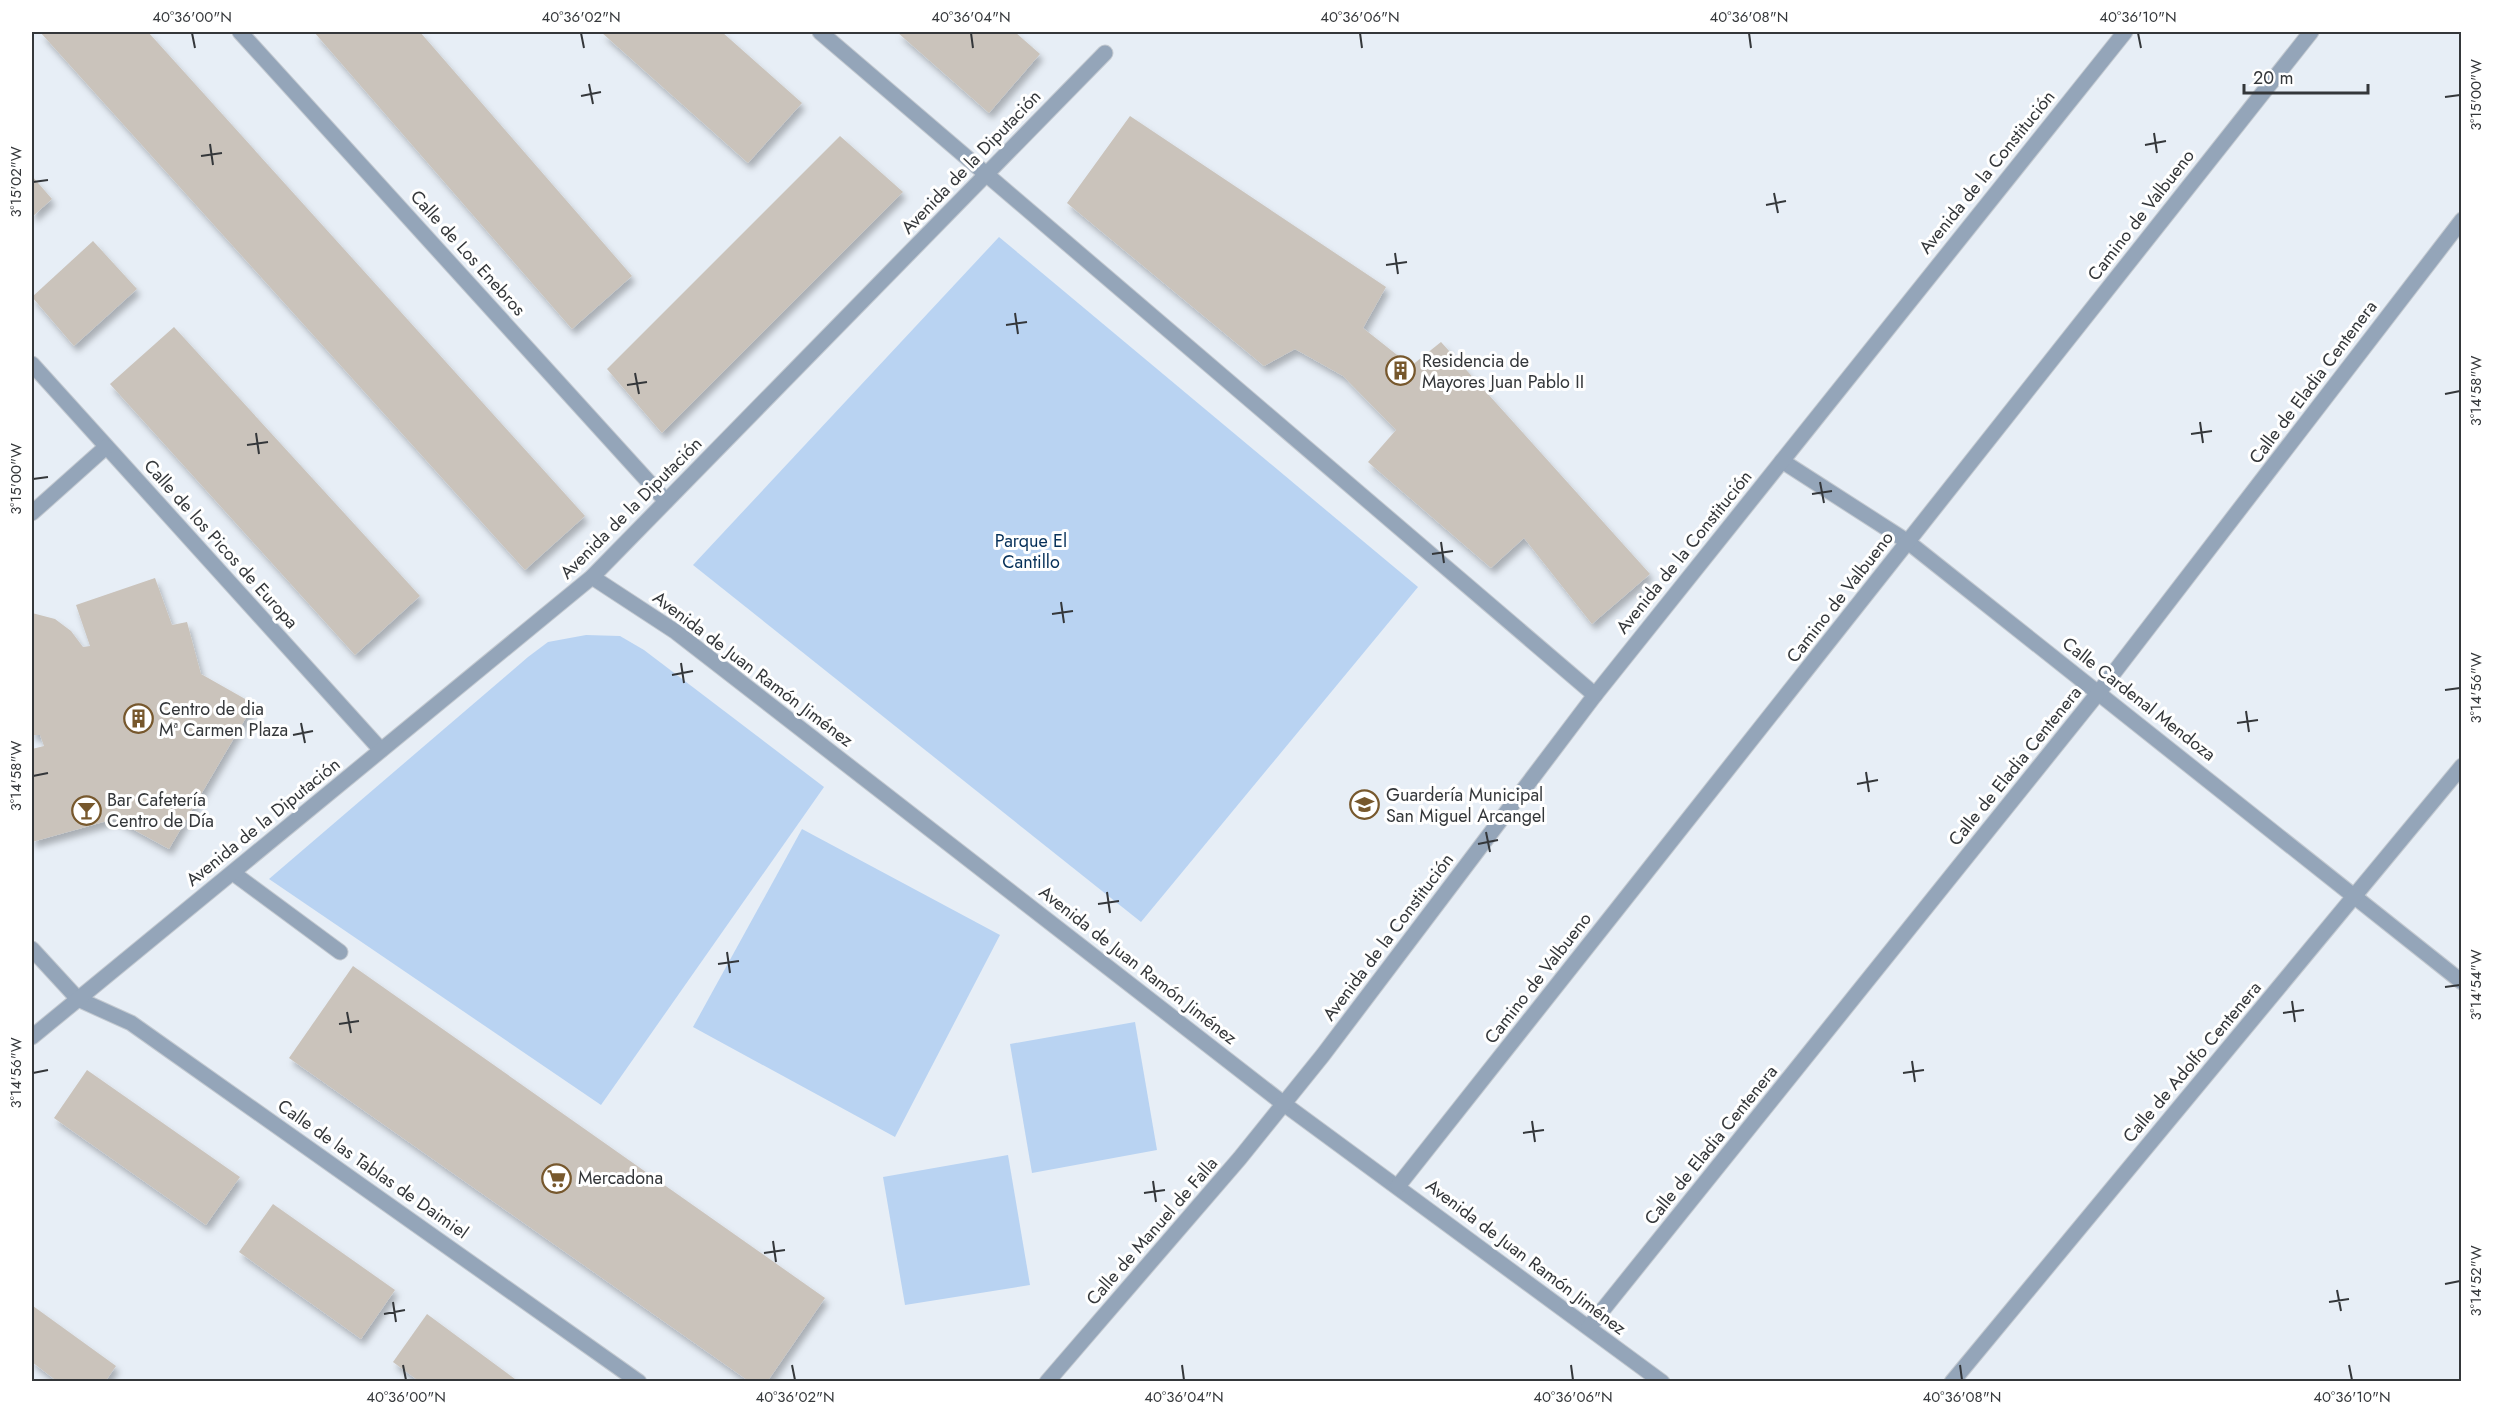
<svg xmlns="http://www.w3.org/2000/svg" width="2493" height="1413" font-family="Jost,sans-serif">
	<defs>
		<filter id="shadow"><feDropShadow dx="3.5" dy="6" stdDeviation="3" flood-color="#0004"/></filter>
	</defs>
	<rect width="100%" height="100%" fill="#e7eef6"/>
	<!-- green -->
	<g fill="#b9d3f2">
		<path d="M999,237L1418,587L1141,922L693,565Z"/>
		<path d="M586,635L620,636L644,650L824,787L601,1105L269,879L528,657L548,642Z"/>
		<path d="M802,829L1000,935L895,1137L693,1027Z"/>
		<path d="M1135,1022L1157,1150L1032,1173L1010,1044Z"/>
		<path d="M1008,1155L1030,1285L905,1305L883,1177Z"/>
	</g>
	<!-- building -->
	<g fill="#cac3bb" filter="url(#shadow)">
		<path d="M40,32H148L585,516L525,570Z"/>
		<path d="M314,32H420L632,276L572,329Z"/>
		<path d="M601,32H722L802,103L748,163Z"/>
		<path d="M897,32H1015L1040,54L989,113Z"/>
		<path d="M1130,116L1386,287L1363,328L1411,366L1441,342L1650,574L1592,624L1524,538L1491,568L1368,462L1396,430L1343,376L1295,349L1264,366L1067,203Z"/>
		<path d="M840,136L903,192L662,433L607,369Z"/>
		<path d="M32,176L52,199L32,217Z"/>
		<path d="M93,241L137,289L74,346L32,297Z"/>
		<path d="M174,327L420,596L355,655L110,384Z"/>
		<path d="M155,578L172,625L187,622L201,674L254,704L169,849L114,819L32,842V749L44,746L40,735H32V613L55,619L71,631L83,647L90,646L76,605Z"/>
		<path d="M353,966L825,1298L767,1382H750L289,1058Z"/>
		<path d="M87,1070L240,1177L206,1225L54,1118Z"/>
		<path d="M273,1204L395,1290L361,1339L239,1252Z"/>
		<path d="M33,1306L116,1366L105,1382H58L32,1362Z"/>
		<path d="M427,1314L519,1382H420L393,1362Z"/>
	</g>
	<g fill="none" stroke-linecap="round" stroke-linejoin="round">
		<defs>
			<path id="service" d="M233,873L340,952"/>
			<path id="pedestrian" d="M986,174L1595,695"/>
			<g id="minor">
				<path d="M240,32L666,501"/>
				<path d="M820,32L986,174"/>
				<path d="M32,364L381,750"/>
				<path d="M1782,461L1908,542L2462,982"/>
				<path d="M32,513L106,447"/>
				<path d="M592,577L676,632L1284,1104L1662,1382"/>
				<path d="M32,949L78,999L131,1023L639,1382"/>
				<path d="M32,1037L592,577L1105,53"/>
				<path d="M1398,1186L2311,32"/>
				<path d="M1589,1327L2099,692L2462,220"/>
				<path d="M1047,1382L1240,1158L1323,1055L1595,695L2125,32"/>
				<path d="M1952,1382L2462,766"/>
			</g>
		</defs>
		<!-- service casing -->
		<use href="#service" stroke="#c3c9d0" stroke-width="17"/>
		<!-- pedestrian casing -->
		<use href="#pedestrian" stroke="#c3c9d0" stroke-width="17"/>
		<!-- minor casing -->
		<use href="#minor" stroke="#c3c9d0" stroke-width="17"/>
		<!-- service -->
		<use href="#service" stroke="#94a5b9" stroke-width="15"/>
		<!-- pedestrian -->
		<use href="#pedestrian" stroke="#94a5b9" stroke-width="15"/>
		<!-- minor -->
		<use href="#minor" stroke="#94a5b9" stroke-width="15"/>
	</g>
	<!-- ticks -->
	<path fill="none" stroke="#34373a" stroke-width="2" d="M192,33L195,48M581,33L584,48M971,33L973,48M1360,33L1362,48M1749,33L1751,48M2138,33L2141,48M589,84L593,104M581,96L601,92M2445,97L2460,95M2154,133L2157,153M210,144L213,165M2145,145L2166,141M201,156L222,153M33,182L48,180M1774,193L1778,213M1766,205L1786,201M1395,253L1398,274M1386,265L1407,262M1015,313L1018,334M1006,325L1027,322M635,373L639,394M627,385L647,382M2445,394L2460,391M2200,422L2203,443M256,433L259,454M2191,434L2212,431M247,445L268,442M33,479L48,477M1820,482L1824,503M1812,494L1832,491M1441,542L1444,563M1432,554L1453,551M1061,602L1064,623M1052,614L1073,611M681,663L684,683M672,675L693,671M2445,690L2460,688M2246,711L2249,732M301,723L305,743M2237,723L2258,720M293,735L313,731M1866,772L1869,792M33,776L48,773M1857,784L1878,780M1486,832L1490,852M1478,844L1498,840M1107,892L1110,913M1098,904L1119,901M727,952L730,973M718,964L739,961M2445,987L2460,985M2292,1001L2295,1022M347,1012L351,1033M2283,1013L2304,1010M339,1024L359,1021M1912,1061L1915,1082M33,1073L48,1070M1903,1073L1924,1070M1532,1121L1535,1142M1523,1133L1544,1130M1153,1181L1156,1202M1144,1193L1165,1190M773,1241L776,1262M764,1253L785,1250M2445,1284L2460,1281M2337,1290L2341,1311M393,1302L396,1322M2329,1302L2349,1299M384,1314L405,1310M403,1365L406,1380M792,1365L795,1380M1182,1365L1184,1380M1571,1365L1573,1380M1960,1365L1962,1380M2349,1365L2352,1380"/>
	<!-- icons -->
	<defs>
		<symbol id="building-ring" viewBox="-11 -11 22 22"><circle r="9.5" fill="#fff" stroke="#77582d" stroke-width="1.5"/><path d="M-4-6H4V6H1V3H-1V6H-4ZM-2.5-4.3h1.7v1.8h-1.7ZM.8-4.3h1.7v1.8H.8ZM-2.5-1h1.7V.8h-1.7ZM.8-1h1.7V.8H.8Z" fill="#77582d"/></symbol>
		<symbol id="school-ring" viewBox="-11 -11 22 22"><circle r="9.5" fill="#fff" stroke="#77582d" stroke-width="1.5"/><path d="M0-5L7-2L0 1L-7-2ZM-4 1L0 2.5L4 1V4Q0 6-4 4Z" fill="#77582d"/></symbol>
		<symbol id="bar-ring" viewBox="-11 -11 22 22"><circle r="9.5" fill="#fff" stroke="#77582d" stroke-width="1.5"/><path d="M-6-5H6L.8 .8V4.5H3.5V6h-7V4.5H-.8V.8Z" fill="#77582d"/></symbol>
		<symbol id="supermarket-ring" viewBox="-11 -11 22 22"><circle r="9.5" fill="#fff" stroke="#77582d" stroke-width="1.5"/><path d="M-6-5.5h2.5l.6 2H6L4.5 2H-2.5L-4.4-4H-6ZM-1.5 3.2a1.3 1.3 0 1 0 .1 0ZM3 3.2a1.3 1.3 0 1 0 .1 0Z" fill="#77582d"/></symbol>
	</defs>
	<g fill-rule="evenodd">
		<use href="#building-ring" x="1384" y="354" width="33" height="33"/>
		<use href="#building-ring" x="122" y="702" width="33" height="33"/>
		<use href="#school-ring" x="1348" y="788" width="33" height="33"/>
		<use href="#bar-ring" x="70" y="794" width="33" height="33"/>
		<use href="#supermarket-ring" x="540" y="1162" width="33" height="33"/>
	</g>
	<g text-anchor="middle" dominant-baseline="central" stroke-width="6" stroke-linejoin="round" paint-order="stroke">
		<!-- street labels -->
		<g font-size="18" fill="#34373a" stroke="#fff">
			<text transform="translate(971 162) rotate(-46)">Avenida de la Diputación</text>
			<text transform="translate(1987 172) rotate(-51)">Avenida de la Constitución</text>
			<text transform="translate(2141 215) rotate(-52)">Camino de Valbueno</text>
			<text transform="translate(468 253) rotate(48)">Calle de Los Enebros</text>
			<text transform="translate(2313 382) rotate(-53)">Calle de Eladia Centenera</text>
			<text transform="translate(631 508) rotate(-45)">Avenida de la Diputación</text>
			<text transform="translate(221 544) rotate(48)">Calle de los Picos de Europa</text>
			<text transform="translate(1684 552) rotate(-51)">Avenida de la Constitución</text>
			<text transform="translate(1840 597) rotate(-52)">Camino de Valbueno</text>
			<text transform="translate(753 669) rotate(37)">Avenida de Juan Ramón Jiménez</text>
			<text transform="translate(2139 699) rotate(38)">Calle Cardenal Mendoza</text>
			<text transform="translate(2015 766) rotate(-51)">Calle de Eladia Centenera</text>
			<text transform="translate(263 822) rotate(-39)">Avenida de la Diputación</text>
			<text transform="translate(1388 937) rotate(-53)">Avenida de la Constitución</text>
			<text transform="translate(1138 965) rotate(38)">Avenida de Juan Ramón Jiménez</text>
			<text transform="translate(1538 978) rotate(-52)">Camino de Valbueno</text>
			<text transform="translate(2192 1062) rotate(-50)">Calle de Adolfo Centenera</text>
			<text transform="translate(1711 1145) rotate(-51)">Calle de Eladia Centenera</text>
			<text transform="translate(373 1169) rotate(35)">Calle de las Tablas de Daimiel</text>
			<text transform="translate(1152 1231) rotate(-49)">Calle de Manuel de Falla</text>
			<text transform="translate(1526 1257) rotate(37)">Avenida de Juan Ramón Jiménez</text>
		</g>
		<!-- poi labels -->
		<g font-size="18" fill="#34373a" stroke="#fff" text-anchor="start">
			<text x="1422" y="361">Residencia de<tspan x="1422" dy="21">Mayores Juan Pablo II</tspan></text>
			<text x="159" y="709">Centro de dia<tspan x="159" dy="21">Mª Carmen Plaza</tspan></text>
			<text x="1386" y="795">Guardería Municipal<tspan x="1386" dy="21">San Miguel Arcangel</tspan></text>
			<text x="107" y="800">Bar Cafetería<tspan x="107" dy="21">Centro de Día</tspan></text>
			<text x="578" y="1178">Mercadona</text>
		</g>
		<!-- park labels -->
		<g font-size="18" fill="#063059" stroke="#fff">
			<text x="1031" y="541">Parque El<tspan x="1031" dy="21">Cantillo</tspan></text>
		</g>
	</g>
	<!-- border -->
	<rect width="2493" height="1413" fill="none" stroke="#ffffff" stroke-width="66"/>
	<!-- scale -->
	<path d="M2244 84v9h124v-9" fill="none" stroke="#34373a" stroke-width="3"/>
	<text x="2253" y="84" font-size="18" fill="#34373a" stroke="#ffffff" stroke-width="4.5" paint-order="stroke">20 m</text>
	<rect x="33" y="33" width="2427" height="1347" fill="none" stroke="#34373a" stroke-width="2"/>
	<g font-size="15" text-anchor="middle" fill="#34373a">
		<text x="192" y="22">40°36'00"N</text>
		<text x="581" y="22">40°36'02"N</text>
		<text x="971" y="22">40°36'04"N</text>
		<text x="1360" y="22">40°36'06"N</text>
		<text x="1749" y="22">40°36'08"N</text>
		<text x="2138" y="22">40°36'10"N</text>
		<text transform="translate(2476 95) rotate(-90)" y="5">3°15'00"W</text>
		<text transform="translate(16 182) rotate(-90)" y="5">3°15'02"W</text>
		<text transform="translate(2476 391) rotate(-90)" y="5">3°14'58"W</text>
		<text transform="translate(16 479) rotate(-90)" y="5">3°15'00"W</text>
		<text transform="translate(2476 688) rotate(-90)" y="5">3°14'56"W</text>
		<text transform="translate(16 776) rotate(-90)" y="5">3°14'58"W</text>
		<text transform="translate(2476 985) rotate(-90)" y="5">3°14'54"W</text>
		<text transform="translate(16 1073) rotate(-90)" y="5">3°14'56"W</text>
		<text transform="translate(2476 1281) rotate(-90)" y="5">3°14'52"W</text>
		<text x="406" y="1402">40°36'00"N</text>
		<text x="795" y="1402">40°36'02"N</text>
		<text x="1184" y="1402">40°36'04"N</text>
		<text x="1573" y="1402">40°36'06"N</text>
		<text x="1962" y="1402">40°36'08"N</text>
		<text x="2352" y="1402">40°36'10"N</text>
	</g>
</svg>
